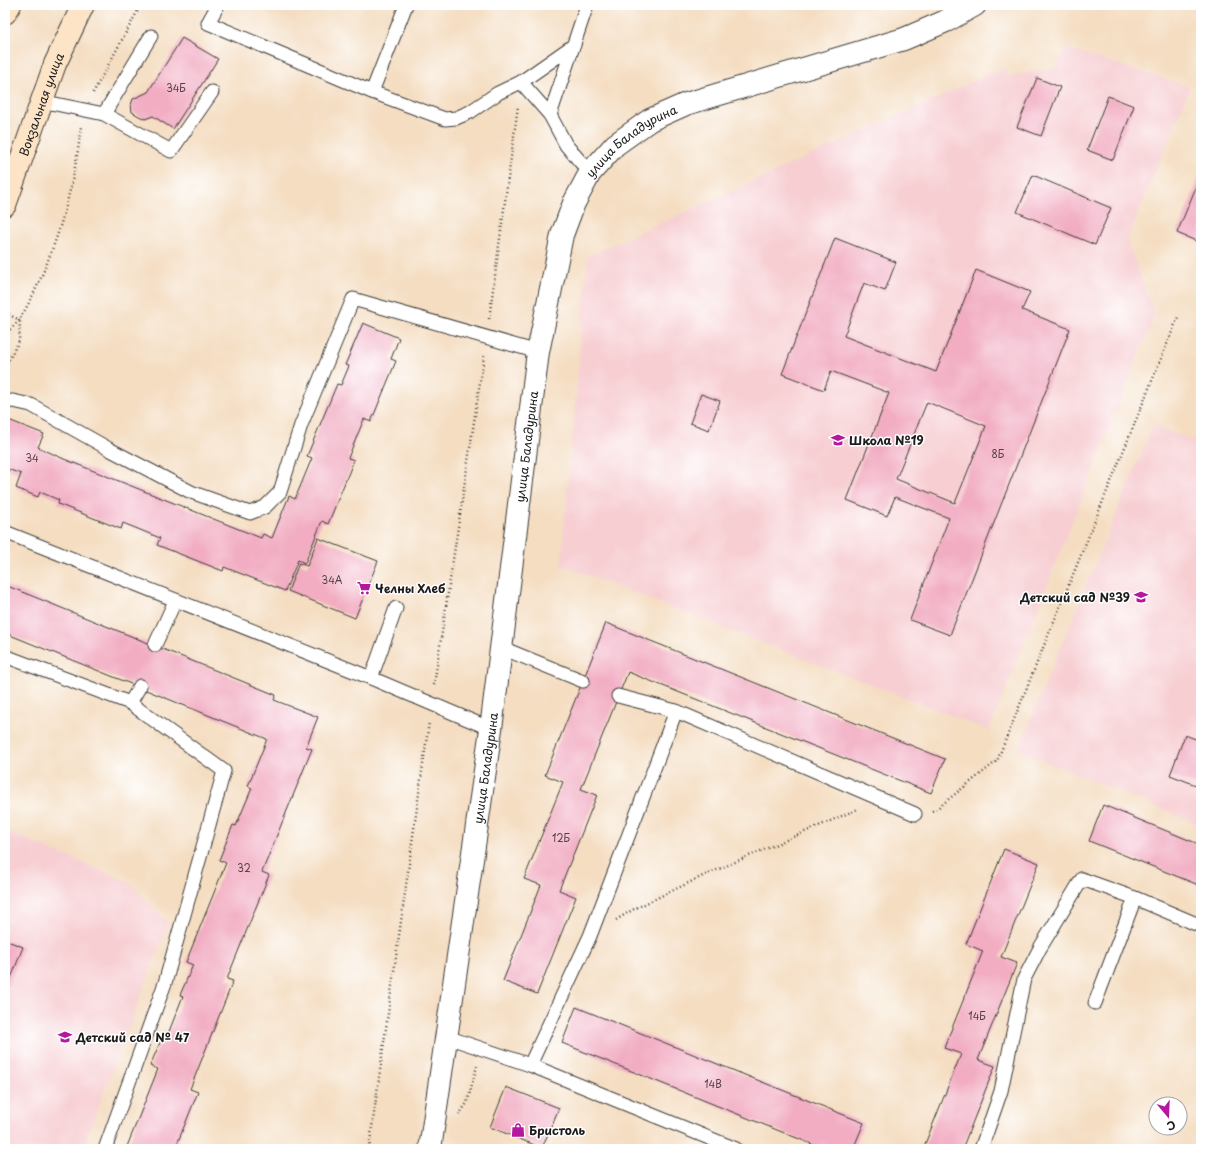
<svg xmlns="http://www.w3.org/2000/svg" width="1206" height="1154" font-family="'Playpen Sans',sans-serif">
	<rect width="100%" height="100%" fill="#fff"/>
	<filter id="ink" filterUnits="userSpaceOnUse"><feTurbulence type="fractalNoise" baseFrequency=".025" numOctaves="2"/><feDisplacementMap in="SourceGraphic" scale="8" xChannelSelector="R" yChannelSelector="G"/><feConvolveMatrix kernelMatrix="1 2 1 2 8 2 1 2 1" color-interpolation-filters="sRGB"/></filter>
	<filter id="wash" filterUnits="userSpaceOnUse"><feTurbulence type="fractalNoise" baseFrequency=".012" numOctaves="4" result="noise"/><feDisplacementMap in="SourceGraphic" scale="16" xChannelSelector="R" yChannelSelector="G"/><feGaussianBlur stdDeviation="0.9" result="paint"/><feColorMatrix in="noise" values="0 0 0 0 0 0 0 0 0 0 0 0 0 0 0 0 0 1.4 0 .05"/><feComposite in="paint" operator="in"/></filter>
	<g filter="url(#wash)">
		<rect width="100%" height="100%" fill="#f4ddc1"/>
		<!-- built -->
		<g fill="#f7cfd3">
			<path d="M1066,48L1190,87L1127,241L1155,315L989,730L561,565L588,256L1006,67V77L1055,68Z"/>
			<path d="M1153,425L1201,444V825L1018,750Z"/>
			<path d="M5,831L129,882L168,924L82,1149H5Z"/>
		</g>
		<g id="blocks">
			<!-- building -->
			<g fill="#f2adc3" fill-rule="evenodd">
				<path d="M182,38L218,59L173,129L153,116L145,119L139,116L132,112L131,105L133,99L148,92Z"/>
				<path d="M1037,78L1060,87L1041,136L1017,127Z"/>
				<path d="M1108,96L1134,106L1113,160L1087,150Z"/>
				<path d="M1033,175L1111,208L1095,245L1017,212Z"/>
				<path d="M1201,175V243L1177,233Z"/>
				<path d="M835,238L896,262L885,291L864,283L844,336L936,372L976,270L1030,292L1022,310L1070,329L950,635L910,620L949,518L895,497L887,516L847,500L889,393L831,371L824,390L782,374ZM927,402L986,426L955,503L896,479Z"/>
				<path d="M363,323L399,338L391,359L396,361L371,422L364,419L348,458L354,460L328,524L322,521L305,563L298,560L285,591L224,567L223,571L157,545L160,538L123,523L121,529L58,504L59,500L40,492L38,497L16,488L21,474L5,468L6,419L44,434L38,447L64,459L261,538L263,534L272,538L289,496L295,499L312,458L307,456L337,384L341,385L349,366L345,365Z"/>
				<path d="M701,394L720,401L709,430L690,423Z"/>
				<path d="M318,538L378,561L355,618L288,591L299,563L307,566Z"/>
				<path d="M5,585L276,695L274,700L318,717L306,747L312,749L262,872L269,875L227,979L233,981L190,1089L198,1092L175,1149H126L158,1069L150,1066L164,1033L168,1034L183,996L180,995L193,965L186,962L226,863L219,860L233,825L236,826L252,788L248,786L267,739L5,633Z"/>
				<path d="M606,623L945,759L931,793L628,672L581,789L597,795L559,890L576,897L537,994L503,981L541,885L524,879L563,782L545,775Z"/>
				<path d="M1185,735L1201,741V787L1170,775Z"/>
				<path d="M1103,805L1201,845V886L1089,841Z"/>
				<path d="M1004,849L1039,863L1001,957L1017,963L978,1060L995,1066L962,1149H923L961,1054L944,1048L983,951L966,944Z"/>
				<path d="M5,940L23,947L8,986L5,985Z"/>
				<path d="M576,1007L864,1123L853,1149H824L562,1043Z"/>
				<path d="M506,1087L559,1108L542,1148L490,1127Z"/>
			</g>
		</g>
	</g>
	<g filter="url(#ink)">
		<use href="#blocks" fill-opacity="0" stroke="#3c3935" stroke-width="1"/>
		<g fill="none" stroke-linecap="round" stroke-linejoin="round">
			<defs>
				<g id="service">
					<path d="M218,5L208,23L372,92L445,119L456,118L470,112L498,93L521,82L574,45"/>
					<path d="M521,82L550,115L566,145L590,173"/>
					<path d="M372,92L406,5"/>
					<path d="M41,101L104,114L151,36"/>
					<path d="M104,114L171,151L212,92"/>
					<path d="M550,115L587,5"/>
					<path d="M5,402L13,401L31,405L109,449L191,492L250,513L265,507L280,492L301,425L353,299L538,352"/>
					<path d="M5,532L371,678L491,729"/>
					<path d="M155,645L175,601"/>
					<path d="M502,648L583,681"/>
					<path d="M5,656L130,703L224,771L165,983L105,1149"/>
					<path d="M371,678L396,608"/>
					<path d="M618,696L676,711"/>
					<path d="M130,703L140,686"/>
					<path d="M1095,1003L1135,898"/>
					<path d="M447,1037L530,1065L736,1149"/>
					<path d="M530,1065L590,936L676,711L915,814"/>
					<path d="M981,1149L1001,1091L1024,979L1040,948L1082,879L1135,898L1201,926"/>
				</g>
				<g id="minor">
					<path id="s1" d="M430,1149L491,729L538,352L562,235L574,203L590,173L615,145L650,120L686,104L904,39L946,21L975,5"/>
				</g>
				<g id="secondary">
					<path d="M5,13L10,5"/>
					<path id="s2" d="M5,205L55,64L83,5"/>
				</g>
			</defs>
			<!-- service casing -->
			<use href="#service" stroke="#3c3935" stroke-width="15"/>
			<!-- minor casing -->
			<use href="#minor" stroke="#3c3935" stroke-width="24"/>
			<!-- secondary casing -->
			<use href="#secondary" stroke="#3c3935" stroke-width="24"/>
			<!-- path -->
			<g stroke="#3c3935" stroke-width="2.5" stroke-dasharray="1 3" stroke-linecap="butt">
				<path d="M93,93L141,5"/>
				<path d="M5,313L20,320"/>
				<path d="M489,319L518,106"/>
				<path d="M5,336C9,329 17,324 21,317C53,262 74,191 81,127"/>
				<path d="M5,367L19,341L20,320"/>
				<path d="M434,685L484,356"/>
				<path d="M932,811L935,810L997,761L1178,317"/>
				<path d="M616,920L634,909L705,875L858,809"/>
				<path d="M459,1115L467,1103L477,1066"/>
				<path d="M369,1149L429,722"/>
			</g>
			<!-- service -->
			<use href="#service" stroke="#fff" stroke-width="13"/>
			<!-- minor -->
			<use href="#minor" stroke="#fff" stroke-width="22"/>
			<!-- secondary -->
			<use href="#secondary" stroke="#fee4c6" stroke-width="22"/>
		</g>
	</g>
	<!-- icons -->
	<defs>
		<symbol id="school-bare" viewBox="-9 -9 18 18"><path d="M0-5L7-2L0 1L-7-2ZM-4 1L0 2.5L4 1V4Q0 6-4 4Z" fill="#b5179e" stroke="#fff" stroke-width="2.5" paint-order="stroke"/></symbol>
		<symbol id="supermarket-bare" viewBox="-9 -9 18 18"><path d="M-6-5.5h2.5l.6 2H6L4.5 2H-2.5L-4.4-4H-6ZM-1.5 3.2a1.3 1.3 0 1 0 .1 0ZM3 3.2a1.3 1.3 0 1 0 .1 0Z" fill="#b5179e" stroke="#fff" stroke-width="2.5" paint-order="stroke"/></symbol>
		<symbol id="shop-bare" viewBox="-9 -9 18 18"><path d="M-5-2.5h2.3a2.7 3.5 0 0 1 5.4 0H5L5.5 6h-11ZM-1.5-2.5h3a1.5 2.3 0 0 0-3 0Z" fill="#b5179e" stroke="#fff" stroke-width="2.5" paint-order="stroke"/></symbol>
	</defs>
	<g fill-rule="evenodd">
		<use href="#school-bare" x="828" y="430" width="20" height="20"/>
		<use href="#supermarket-bare" x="354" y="578" width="20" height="20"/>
		<use href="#school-bare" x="1131" y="587" width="20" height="20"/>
		<use href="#school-bare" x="55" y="1027" width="20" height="20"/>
		<use href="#shop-bare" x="508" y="1120" width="20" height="20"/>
	</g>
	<g text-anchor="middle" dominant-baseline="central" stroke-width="3" stroke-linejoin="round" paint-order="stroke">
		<!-- number labels -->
		<g font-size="10" fill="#524046">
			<text x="176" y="87">34Б</text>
			<text x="998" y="453">8Б</text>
			<text x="32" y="457">34</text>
			<text x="332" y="579">34А</text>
			<text x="561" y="837">12Б</text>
			<text x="244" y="867">32</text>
			<text x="977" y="1015">14Б</text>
			<text x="713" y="1083">14В</text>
		</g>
		<!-- street labels -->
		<g font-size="12" fill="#1c1c1c" stroke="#fff">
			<text stroke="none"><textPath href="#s2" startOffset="107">Вокзальная улица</textPath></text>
			<text stroke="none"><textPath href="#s1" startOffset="1045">улица Баладурина</textPath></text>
			<text stroke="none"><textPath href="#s1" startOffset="709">улица Баладурина</textPath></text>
			<text stroke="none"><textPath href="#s1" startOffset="385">улица Баладурина</textPath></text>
		</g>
		<!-- poi labels -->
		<g font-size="12" font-weight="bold" fill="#1c1c1c" stroke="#fff" text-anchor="start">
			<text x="849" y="440">Школа №19</text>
			<text x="375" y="588">Челны Хлеб</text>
			<text x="1130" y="597" text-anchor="end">Детский сад №39</text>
			<text x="76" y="1037">Детский сад № 47</text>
			<text x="529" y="1130">Бристоль</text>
		</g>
	</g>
	<!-- margin -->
	<rect width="1206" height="1154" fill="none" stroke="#fff" stroke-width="20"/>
	<!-- north arrow -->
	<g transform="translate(1168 1116) rotate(161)"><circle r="19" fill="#ffffff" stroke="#a4a4a4"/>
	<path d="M0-3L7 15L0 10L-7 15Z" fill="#b5179e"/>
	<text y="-6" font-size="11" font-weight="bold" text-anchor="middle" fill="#1c1c1c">С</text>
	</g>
</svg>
